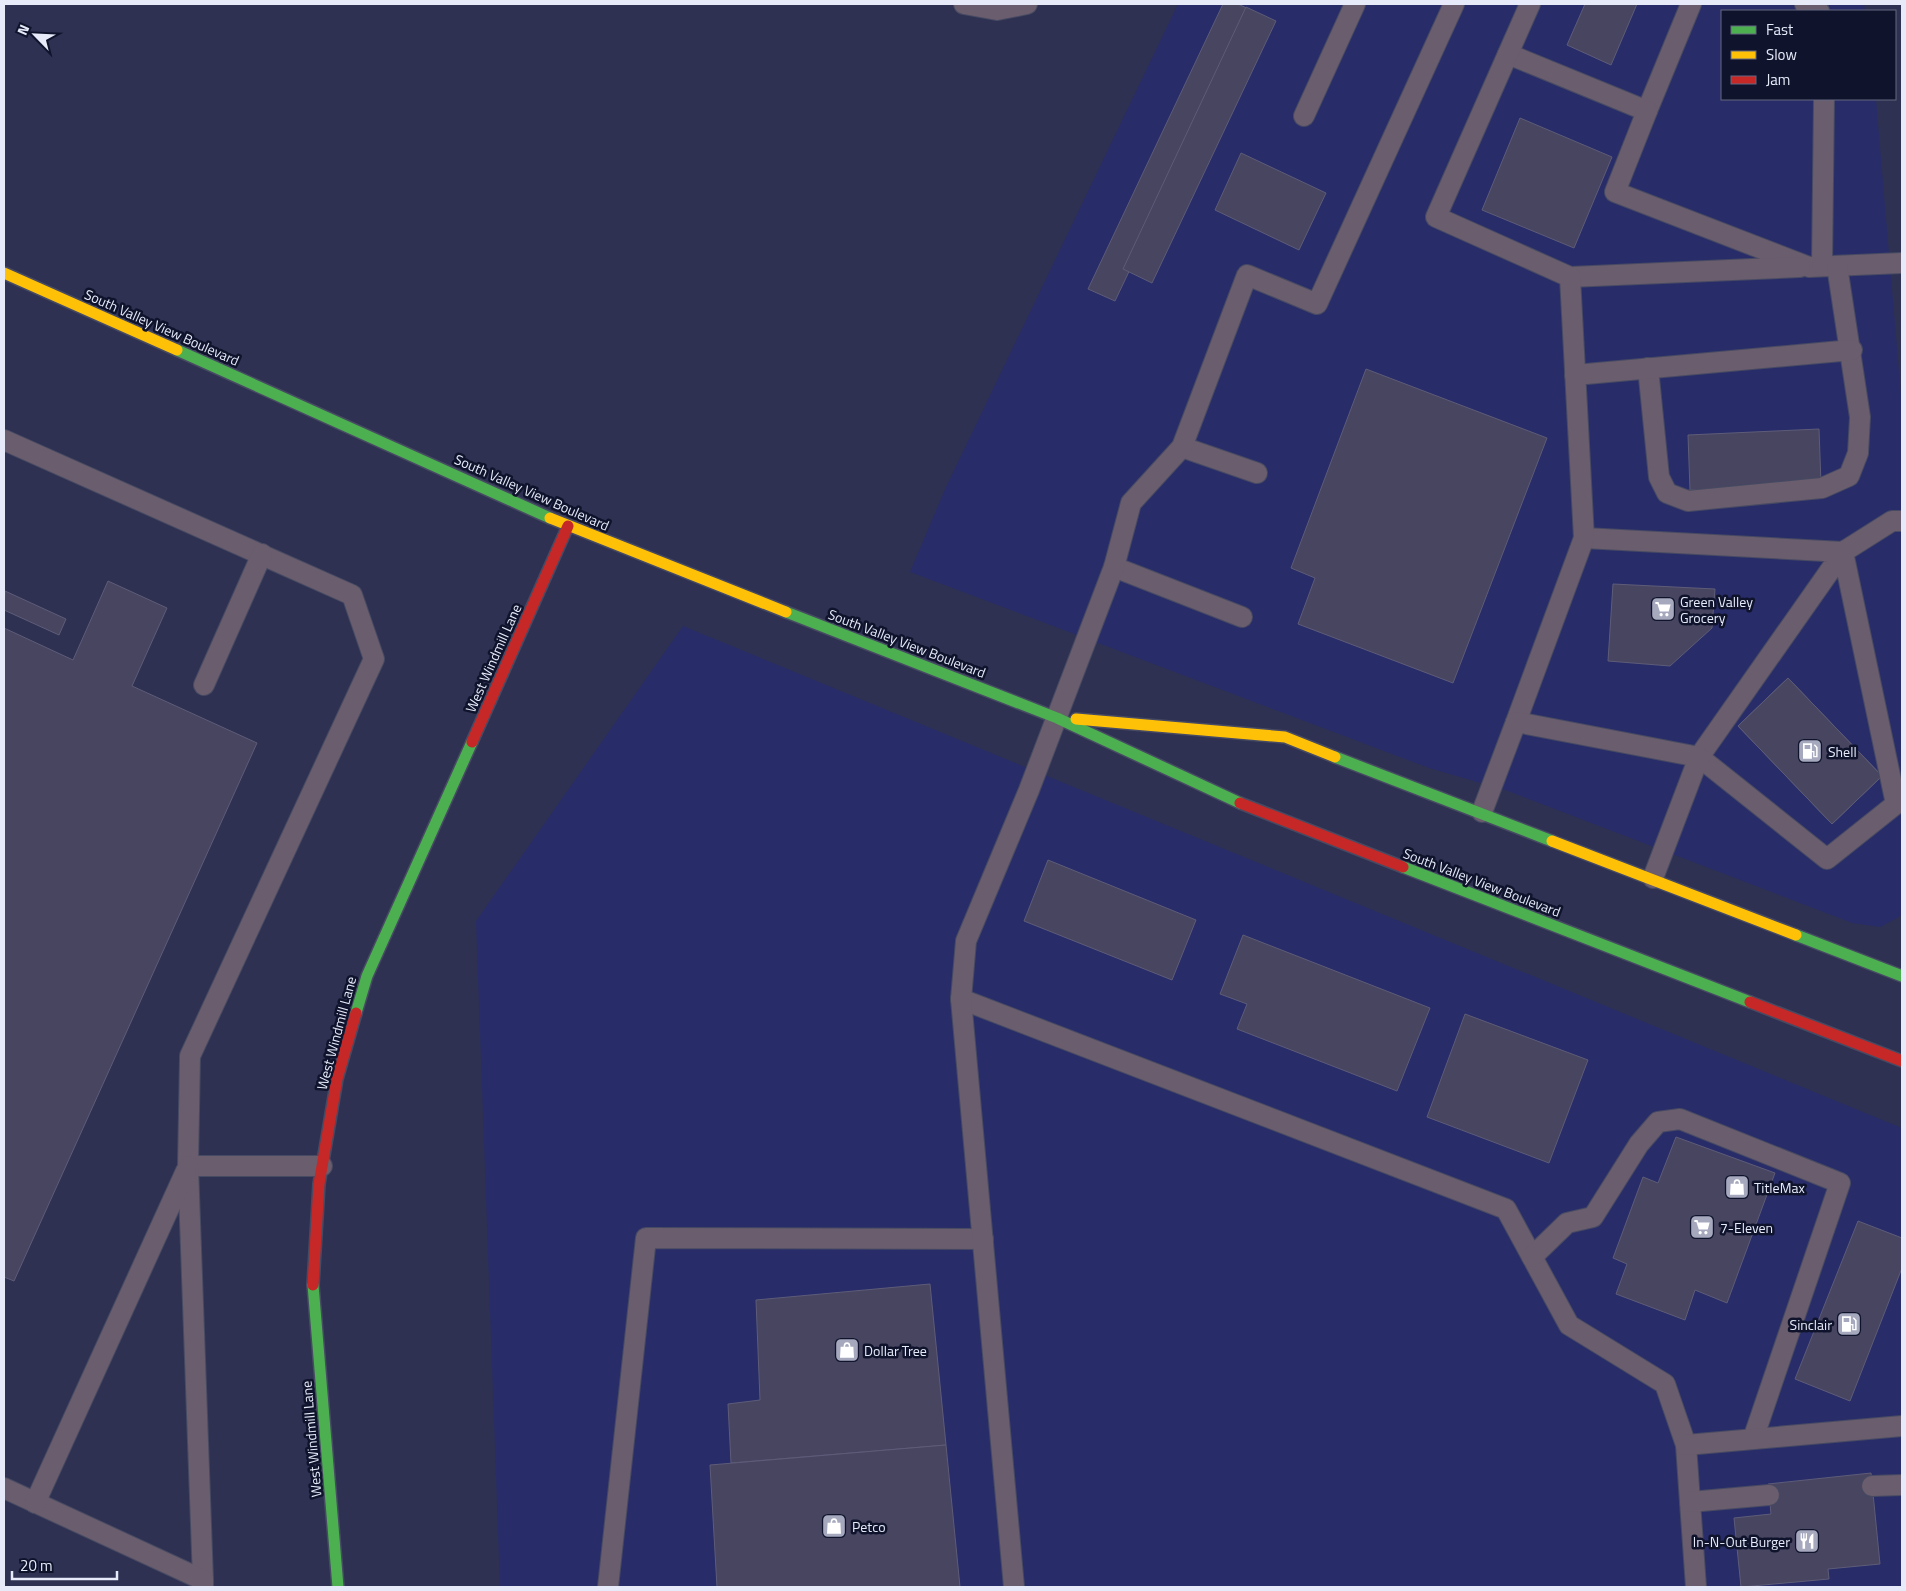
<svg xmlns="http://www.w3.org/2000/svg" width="1906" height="1591" font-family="'Titillium Web',sans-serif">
	<rect width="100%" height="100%" fill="#2e3151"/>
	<!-- built -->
	<g fill="#282d69">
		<path d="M1178,4H1864L1865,11H1722V99H1876L1902,408V914L1899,917L1880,927L1852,923L1508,791L1429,768L910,572L946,487Z"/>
		<path d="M683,626L1902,1128V1587H500L476,921Z"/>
	</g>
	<!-- building -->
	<g fill="#474560" stroke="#5e5c78">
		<path d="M1223,4H1238L1253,11L1115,301L1088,289Z"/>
		<path d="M1585,4H1637L1611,65L1567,45Z"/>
		<path d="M1246,7L1276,21L1152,283L1123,269Z"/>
		<path d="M1520,118L1612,157L1574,248L1482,210Z"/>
		<path d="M1241,153L1326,193L1299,250L1215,210Z"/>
		<path d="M1366,369L1547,438L1453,683L1298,624L1315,578L1291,568Z"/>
		<path d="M1819,429L1821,484L1690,490L1688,435Z"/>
		<path d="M108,581L167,608L132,686L257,743L14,1281L4,1277V628L73,660Z"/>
		<path d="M1613,584L1715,589L1712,628L1670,666L1608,661Z"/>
		<path d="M5,591L66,619L59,635L4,610Z"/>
		<path d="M1788,678L1882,776L1832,824L1738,726Z"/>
		<path d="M1788,678L1882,776L1832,824L1738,726Z"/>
		<path d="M1048,860L1196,920L1172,980L1024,921Z"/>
		<path d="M1243,935L1430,1008L1397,1091L1237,1029L1247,1004L1220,994Z"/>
		<path d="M1465,1014L1588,1060L1549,1163L1427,1117Z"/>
		<path d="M1676,1137L1775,1173L1727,1303L1695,1290L1685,1320L1616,1294L1627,1264L1613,1258L1643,1177L1658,1183Z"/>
		<path d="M1858,1221L1902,1238V1268L1850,1401L1795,1379Z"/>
		<path d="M930,1284L946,1445L731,1463L728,1404L760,1400L756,1300Z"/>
		<path d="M946,1445L960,1587H717L710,1465Z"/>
		<path d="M1871,1473L1880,1564L1828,1569L1829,1579L1741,1587L1734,1518L1771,1514L1768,1484Z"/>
	</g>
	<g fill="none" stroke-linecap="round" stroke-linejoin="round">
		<defs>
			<g id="lane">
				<path d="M964,4L997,10L1027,4"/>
				<path d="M1805,4L1819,11"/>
				<path d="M1508,54L1647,111L1691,4"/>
				<path d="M1647,111L1615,192L1809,267L1902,263"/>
				<path d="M1304,116L1355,4"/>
				<path d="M1822,266L1824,99"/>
				<path d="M1570,277L1800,267"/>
				<path d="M1648,368L1659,477L1667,493L1688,501L1822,488L1849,476L1858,453L1860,417L1837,266"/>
				<path d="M1575,375L1852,350"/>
				<path d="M4,440L352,595L374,659L190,1056L188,1166H322"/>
				<path d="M1182,447L1257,473"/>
				<path d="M1584,538L1843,552L1699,757L1827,859L1896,804L1843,552L1892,521H1902"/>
				<path d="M1114,567L1242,617"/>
				<path d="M204,685L262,554"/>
				<path d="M1516,722L1584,538L1570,277L1436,217L1530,4"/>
				<path d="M1482,812L1516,722L1699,757L1653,878"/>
				<path d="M961,999L1506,1209L1569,1325L1665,1384L1686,1445L1696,1587"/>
				<path d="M188,1166L203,1580"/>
				<path d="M1532,1257L1567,1223L1593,1217L1639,1144L1658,1122L1680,1119L1840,1183L1753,1439"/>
				<path d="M1686,1445L1902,1426"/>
				<path d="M1872,1486L1902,1485"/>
				<path d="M4,1488L203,1580V1587"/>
				<path d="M1690,1502L1769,1495"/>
				<path d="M35,1503L186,1171"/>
				<path d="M608,1587L646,1238L983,1239"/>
				<path d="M1014,1587L961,999L966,941L1029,790L1114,567L1131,503L1182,447L1247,275L1317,304L1454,4"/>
			</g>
			<g id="fast">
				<path d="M177,350L550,518"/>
				<path d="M786,612L1057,718L1240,803"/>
				<path d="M1335,757L1552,841"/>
				<path d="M1403,867L1750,1002"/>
				<path d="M1796,935L1902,976"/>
				<path d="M356,1013L367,976L472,742"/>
				<path d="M313,1285L338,1587"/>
			</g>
			<g id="slow">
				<path d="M4,273L177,350"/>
				<path d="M550,518L786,612"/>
				<path d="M1076,719L1285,737L1335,757"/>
				<path d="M1552,841L1796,935"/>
			</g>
			<g id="jam">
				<path d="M472,742L568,526"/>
				<path d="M1240,803L1403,867"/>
				<path d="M1750,1002L1902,1061"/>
				<path d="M313,1285L319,1184L337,1079L356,1013"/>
			</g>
		</defs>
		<!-- lane casing -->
		<use href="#lane" stroke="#474a63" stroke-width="22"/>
		<!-- fast casing -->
		<use href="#fast" stroke="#474a63" stroke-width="14"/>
		<!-- slow casing -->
		<use href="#slow" stroke="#474a63" stroke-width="14"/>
		<!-- jam casing -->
		<use href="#jam" stroke="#474a63" stroke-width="14"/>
		<!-- lane -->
		<use href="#lane" stroke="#6a5d6d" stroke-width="20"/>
		<!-- fast -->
		<use href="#fast" stroke="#4caf50" stroke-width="11"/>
		<!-- slow -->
		<use href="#slow" stroke="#ffc107" stroke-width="11"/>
		<!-- jam -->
		<use href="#jam" stroke="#c62828" stroke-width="11"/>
	</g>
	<!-- icons -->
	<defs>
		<symbol id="supermarket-square" viewBox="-11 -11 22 22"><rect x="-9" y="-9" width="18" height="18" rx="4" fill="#a6a9be" stroke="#0f132c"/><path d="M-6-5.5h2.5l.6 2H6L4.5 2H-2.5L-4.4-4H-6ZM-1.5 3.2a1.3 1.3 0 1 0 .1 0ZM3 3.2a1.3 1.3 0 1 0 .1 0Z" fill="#fff"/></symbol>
		<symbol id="fuel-square" viewBox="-11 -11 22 22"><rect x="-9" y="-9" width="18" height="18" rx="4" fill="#a6a9be" stroke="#0f132c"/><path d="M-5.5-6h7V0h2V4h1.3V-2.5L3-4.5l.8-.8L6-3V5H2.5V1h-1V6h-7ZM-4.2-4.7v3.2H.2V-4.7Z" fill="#fff"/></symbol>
		<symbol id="shop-square" viewBox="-11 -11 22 22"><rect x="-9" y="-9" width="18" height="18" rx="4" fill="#a6a9be" stroke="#0f132c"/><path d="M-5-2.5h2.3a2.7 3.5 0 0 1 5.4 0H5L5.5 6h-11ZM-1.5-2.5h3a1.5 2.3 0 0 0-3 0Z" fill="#fff"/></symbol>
		<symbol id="restaurant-square" viewBox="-11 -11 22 22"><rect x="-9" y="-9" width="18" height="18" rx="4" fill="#a6a9be" stroke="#0f132c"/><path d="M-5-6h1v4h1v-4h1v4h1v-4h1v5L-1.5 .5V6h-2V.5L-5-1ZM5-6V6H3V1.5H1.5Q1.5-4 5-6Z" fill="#fff"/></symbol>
	</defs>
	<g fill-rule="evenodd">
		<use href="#supermarket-square" x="1649" y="595" width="28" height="28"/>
		<use href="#fuel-square" x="1796" y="737" width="28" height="28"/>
		<use href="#shop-square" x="1723" y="1173" width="28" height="28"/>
		<use href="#supermarket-square" x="1688" y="1213" width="28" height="28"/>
		<use href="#fuel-square" x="1835" y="1310" width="28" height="28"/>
		<use href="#shop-square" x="833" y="1336" width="28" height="28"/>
		<use href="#shop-square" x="820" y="1512" width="28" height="28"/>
		<use href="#restaurant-square" x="1793" y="1527" width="28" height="28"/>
	</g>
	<g text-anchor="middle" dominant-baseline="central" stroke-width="5" stroke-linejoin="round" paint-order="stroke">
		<!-- street labels -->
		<g font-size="14" fill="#e6eaf9" stroke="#0f132c">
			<text transform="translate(162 327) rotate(24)">South Valley View Boulevard</text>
			<text transform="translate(532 492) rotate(24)">South Valley View Boulevard</text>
			<text transform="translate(907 643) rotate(21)">South Valley View Boulevard</text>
			<text transform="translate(493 658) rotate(-66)">West Windmill Lane</text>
			<text transform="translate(1482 882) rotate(21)">South Valley View Boulevard</text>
			<text transform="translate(336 1033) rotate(-75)">West Windmill Lane</text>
			<text transform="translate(311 1439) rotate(-95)">West Windmill Lane</text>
		</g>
		<!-- poi labels -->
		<g font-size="14" fill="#e6eaf9" stroke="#0f132c" text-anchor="start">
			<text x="1680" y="601">Green Valley<tspan x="1680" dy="16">Grocery</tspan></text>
			<text x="1828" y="751">Shell</text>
			<text x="1754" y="1187">TitleMax</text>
			<text x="1720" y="1227">7-Eleven</text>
			<text x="1832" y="1324" text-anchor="end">Sinclair</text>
			<text x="864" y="1350">Dollar Tree</text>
			<text x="852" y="1526">Petco</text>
			<text x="1790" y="1541" text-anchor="end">In-N-Out Burger</text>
		</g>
	</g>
	<!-- border -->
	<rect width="1906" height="1591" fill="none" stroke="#e6eaf9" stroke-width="10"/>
	<!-- legend -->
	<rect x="1721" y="10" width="175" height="90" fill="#0f132c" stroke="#65697e"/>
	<rect x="1731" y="26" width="25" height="8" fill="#4caf50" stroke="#65697e"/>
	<text x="1766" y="35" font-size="15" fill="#e6eaf9">Fast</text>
	<rect x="1731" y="51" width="25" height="8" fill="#ffc107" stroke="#65697e"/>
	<text x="1766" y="60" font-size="15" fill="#e6eaf9">Slow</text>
	<rect x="1731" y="76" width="25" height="8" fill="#c62828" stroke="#65697e"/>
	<text x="1766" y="85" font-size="15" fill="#e6eaf9">Jam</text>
	<!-- north arrow -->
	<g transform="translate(35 35) rotate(294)" stroke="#0f132c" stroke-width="4" paint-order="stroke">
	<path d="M0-4L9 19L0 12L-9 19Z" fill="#e6eaf9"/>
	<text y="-8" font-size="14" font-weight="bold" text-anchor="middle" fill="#e6eaf9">N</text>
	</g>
	<!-- scale -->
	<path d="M12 1571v8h105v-8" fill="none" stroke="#e6eaf9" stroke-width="2.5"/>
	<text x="20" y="1571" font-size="15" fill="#e6eaf9" stroke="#0f132c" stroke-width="4" paint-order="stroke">20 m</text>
</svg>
